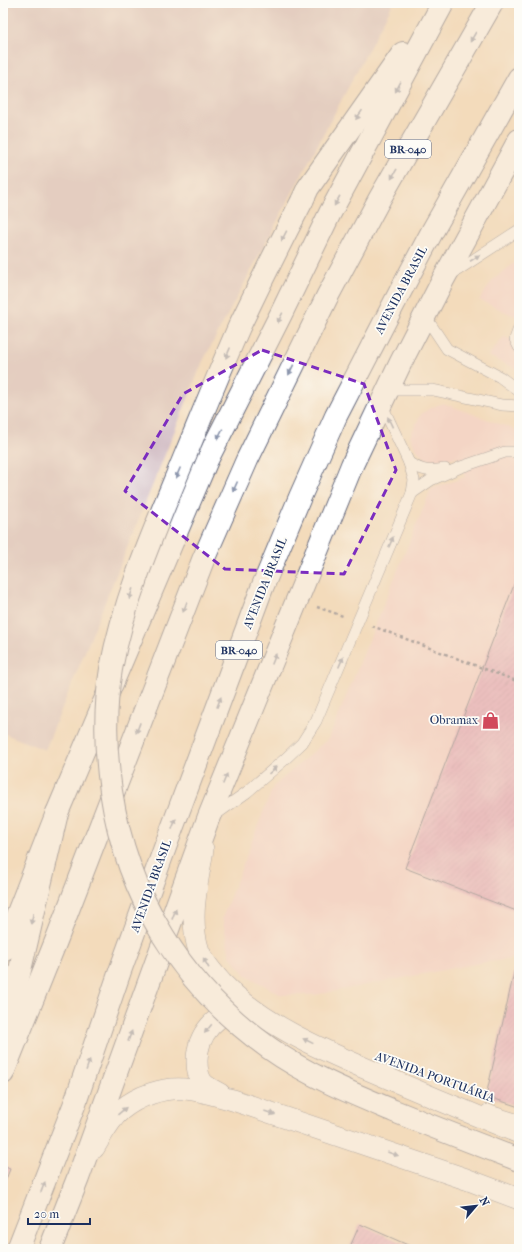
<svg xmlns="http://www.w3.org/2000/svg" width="522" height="1252" font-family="'IM FELL French Canon',serif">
	<defs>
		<pattern id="building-hatch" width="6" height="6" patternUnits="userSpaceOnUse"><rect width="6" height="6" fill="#e39ec1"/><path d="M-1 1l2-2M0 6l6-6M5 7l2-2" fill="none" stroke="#b781a0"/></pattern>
	</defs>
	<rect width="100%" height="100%" fill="#fdfcf7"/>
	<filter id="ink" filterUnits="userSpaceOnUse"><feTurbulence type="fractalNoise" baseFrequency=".025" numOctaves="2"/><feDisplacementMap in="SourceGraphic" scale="8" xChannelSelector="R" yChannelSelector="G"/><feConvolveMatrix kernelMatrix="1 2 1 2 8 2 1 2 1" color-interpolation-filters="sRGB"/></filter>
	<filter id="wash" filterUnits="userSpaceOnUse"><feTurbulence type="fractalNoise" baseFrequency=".012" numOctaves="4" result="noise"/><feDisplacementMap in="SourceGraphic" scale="16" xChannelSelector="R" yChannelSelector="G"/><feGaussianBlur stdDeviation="0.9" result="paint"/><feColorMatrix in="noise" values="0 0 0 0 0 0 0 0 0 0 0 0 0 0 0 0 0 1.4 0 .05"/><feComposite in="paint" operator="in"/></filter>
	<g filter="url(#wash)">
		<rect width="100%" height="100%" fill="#f3dbbb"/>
		<!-- built -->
		<g fill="#f7cfd0">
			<path d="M519,259V318L479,300L493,280Z"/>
			<path d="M504,337L517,342L519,339V370L488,356Z"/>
			<path d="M443,403L519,431V958L480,963L315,995H281L246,975L230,956L222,918L273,787L329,738L431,489L465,477L457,457L437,461L426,460L415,448L410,436L421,414L430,408Z"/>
		</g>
		<!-- industrial -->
		<path fill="#d2bdc5" d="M3,3H393L203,361L45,750L3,733Z"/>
		<g id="blocks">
			<!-- building -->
			<g fill="url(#building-hatch)">
				<path d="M519,572V912L405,868Z"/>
				<path d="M516,964H519V1107L486,1096Z"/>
				<path d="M3,1166L10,1169L3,1187Z"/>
				<path d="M360,1224L417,1249H349Z"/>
			</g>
		</g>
	</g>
	<g filter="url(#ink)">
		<use href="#blocks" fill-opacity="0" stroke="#676b7f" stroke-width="1"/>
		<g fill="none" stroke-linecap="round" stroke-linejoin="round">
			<defs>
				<g id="service">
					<path d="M450,275L519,230"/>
					<path d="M425,316L447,349L500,377L519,391"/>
					<path d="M519,328L515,339L519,347"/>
					<path d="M388,390H433L502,405L519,406"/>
					<path d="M409,463C423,471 429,472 445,469"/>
					<path d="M412,493L431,480L461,467L505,452H519"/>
					<path d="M212,817L247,792L284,760L302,743L316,721L412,493L414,480L409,463L381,403"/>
					<path d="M487,1110L519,1120"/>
				</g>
				<g id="minor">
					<path d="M203,849C198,883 188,918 199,951C204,963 213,973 222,983C269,1031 338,1056 399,1083C439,1100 479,1117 519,1133"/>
					<path d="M220,1094C214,1090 207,1088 202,1082C198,1076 197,1068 197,1061C197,1035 216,1011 244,1010"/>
					<path d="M94,1148C102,1135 109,1120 121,1110C138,1096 163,1087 185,1089C201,1090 217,1096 233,1100L466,1179L519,1199"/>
				</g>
				<g id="trunk">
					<path d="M302,201L308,188L403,53"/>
					<path d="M3,951L57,813L207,460L281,314L330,213L443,3"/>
					<path d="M50,1249L78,1178L208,819L352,465L401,362L443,280L519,140"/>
				</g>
				<g id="motorway">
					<path d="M3,1042L57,813"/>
					<path d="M3,1073L56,941L203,560L247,460L327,297L380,198L492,3"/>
					<path d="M18,1249L75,1103L120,971L167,842L262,588L300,497L336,416L400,292L433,230L519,78"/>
				</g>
			</defs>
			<!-- service casing -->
			<use href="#service" stroke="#676b7f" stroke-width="12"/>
			<!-- minor casing -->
			<use href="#minor" stroke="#676b7f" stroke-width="22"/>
			<!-- trunk casing -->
			<use href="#trunk" stroke="#676b7f" stroke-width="24"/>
			<!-- motorway casing -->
			<use href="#motorway" stroke="#676b7f" stroke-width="24"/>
			<!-- path -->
			<g stroke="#676b7f" stroke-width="2.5" stroke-dasharray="3 3" stroke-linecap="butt">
				<path d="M317,607L343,616"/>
				<path d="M372,626L519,682"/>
			</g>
			<!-- service -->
			<use href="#service" stroke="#fff" stroke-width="11"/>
			<!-- minor -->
			<use href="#minor" stroke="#fff" stroke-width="21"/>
			<!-- trunk -->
			<use href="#trunk" stroke="#fff" stroke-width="22"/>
			<!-- motorway -->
			<use href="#motorway" stroke="#fff" stroke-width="22"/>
			<defs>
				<path id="trunk-bridge" d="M302,201C280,243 259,285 239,327C221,368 204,410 187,451C158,522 125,593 111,669C104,710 105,750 111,791C127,897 182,986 269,1048C307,1075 351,1093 394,1111C436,1128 477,1144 519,1160"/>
			</defs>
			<!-- trunk-bridge casing -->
			<use href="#trunk-bridge" stroke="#676b7f" stroke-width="24" stroke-linecap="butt"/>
			<!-- trunk-bridge -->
			<use href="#trunk-bridge" stroke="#fff" stroke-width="22"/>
		</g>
		<!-- one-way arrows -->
		<defs><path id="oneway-solid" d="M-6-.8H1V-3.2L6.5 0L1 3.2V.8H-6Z"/></defs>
		<g fill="#8d97ae">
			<use href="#oneway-solid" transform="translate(473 37) rotate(120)"/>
			<use href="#oneway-solid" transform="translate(398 87) rotate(118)"/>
			<use href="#oneway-solid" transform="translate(359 115) rotate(125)"/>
			<use href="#oneway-solid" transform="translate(394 174) rotate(120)"/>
			<use href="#oneway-solid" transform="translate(337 201) rotate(119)"/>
			<use href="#oneway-solid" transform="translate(284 236) rotate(117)"/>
			<use href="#oneway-solid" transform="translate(475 258) rotate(-33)"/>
			<use href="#oneway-solid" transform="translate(280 318) rotate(117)"/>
			<use href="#oneway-solid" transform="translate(228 353) rotate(113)"/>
			<use href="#oneway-solid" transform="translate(291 370) rotate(116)"/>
			<use href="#oneway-solid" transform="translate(390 422) rotate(-115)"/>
			<use href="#oneway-solid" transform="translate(220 434) rotate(117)"/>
			<use href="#oneway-solid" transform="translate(178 473) rotate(113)"/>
			<use href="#oneway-solid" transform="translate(235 487) rotate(114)"/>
			<use href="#oneway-solid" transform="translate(391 542) rotate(-67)"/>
			<use href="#oneway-solid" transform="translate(131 594) rotate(108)"/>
			<use href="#oneway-solid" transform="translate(185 607) rotate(111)"/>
			<use href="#oneway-solid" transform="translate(274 659) rotate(-68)"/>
			<use href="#oneway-solid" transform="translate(341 662) rotate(-67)"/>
			<use href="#oneway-solid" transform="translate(219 702) rotate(-69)"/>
			<use href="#oneway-solid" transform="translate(138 728) rotate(111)"/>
			<use href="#oneway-solid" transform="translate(273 770) rotate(-41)"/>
			<use href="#oneway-solid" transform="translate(225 779) rotate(-68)"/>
			<use href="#oneway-solid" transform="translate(174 824) rotate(-69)"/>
			<use href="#oneway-solid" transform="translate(174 914) rotate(-70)"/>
			<use href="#oneway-solid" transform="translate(32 919) rotate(103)"/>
			<use href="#oneway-solid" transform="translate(206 963) rotate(-119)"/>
			<use href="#oneway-solid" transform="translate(208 1029) rotate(129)"/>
			<use href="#oneway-solid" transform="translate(130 1036) rotate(-70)"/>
			<use href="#oneway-solid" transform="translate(308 1041) rotate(-154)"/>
			<use href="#oneway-solid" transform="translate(88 1065) rotate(-71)"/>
			<use href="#oneway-solid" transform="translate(122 1111) rotate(-41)"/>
			<use href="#oneway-solid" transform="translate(270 1113) rotate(19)"/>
			<use href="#oneway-solid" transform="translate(393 1154) rotate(19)"/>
			<use href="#oneway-solid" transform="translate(43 1187) rotate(-69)"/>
		</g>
	</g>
	<!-- marked area -->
	<path d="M0 0H522V1252H0ZM262,350L364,384L396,470L344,574L225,569L125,491L183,394Z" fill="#f3dbbb" fill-opacity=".55" fill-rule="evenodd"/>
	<path fill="none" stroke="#7b2cbf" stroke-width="3" stroke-dasharray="8 5" stroke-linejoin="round" d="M262,350L364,384L396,470L344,574L225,569L125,491L183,394Z"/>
	<!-- icons -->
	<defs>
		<symbol id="shop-bare" viewBox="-9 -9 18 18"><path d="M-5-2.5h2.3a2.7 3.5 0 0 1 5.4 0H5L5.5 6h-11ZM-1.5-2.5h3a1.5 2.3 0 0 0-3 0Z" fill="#d1495b" stroke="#fdfcf7" stroke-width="2.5" paint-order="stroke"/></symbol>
	</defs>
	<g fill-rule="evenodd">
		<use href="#shop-bare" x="478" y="708" width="25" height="25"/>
	</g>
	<g text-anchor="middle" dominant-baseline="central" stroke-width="3.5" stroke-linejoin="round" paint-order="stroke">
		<!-- shield labels -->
		<g fill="#fdfcf7" stroke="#5f6c8c" stroke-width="1">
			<rect x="385" y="140" width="46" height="18" rx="3"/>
			<rect x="216" y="641" width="46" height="18" rx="3"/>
		</g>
		<g font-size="11" font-weight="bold" fill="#1b2f5e">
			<text x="408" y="149">BR-040</text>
			<text x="239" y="650">BR-040</text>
		</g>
		<!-- street labels -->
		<g font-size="12" fill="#1b2f5e" stroke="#fdfcf7">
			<text transform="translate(401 290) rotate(-62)">AVENIDA BRASIL</text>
			<text transform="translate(265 583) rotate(-68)">AVENIDA BRASIL</text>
			<text transform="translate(151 886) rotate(-70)">AVENIDA BRASIL</text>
			<text transform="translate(435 1077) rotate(20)">AVENIDA PORTUÁRIA</text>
		</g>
		<!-- poi labels -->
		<g font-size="12" fill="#1b2f5e" stroke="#fdfcf7" text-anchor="end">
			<text x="478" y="720">Obramax</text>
		</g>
	</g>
	<!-- margin -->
	<rect width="522" height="1252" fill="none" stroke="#fdfcf7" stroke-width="16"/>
	<!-- north arrow -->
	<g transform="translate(476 1206) rotate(62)" stroke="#fdfcf7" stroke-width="3" paint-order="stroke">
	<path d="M0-3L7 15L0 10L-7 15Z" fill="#1b2f5e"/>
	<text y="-6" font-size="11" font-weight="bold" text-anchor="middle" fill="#1b2f5e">N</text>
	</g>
	<!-- scale -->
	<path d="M28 1218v6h62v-6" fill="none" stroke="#1b2f5e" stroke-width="2"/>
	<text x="34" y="1218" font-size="12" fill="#1b2f5e" stroke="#fdfcf7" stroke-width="3" paint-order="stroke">20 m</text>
</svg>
